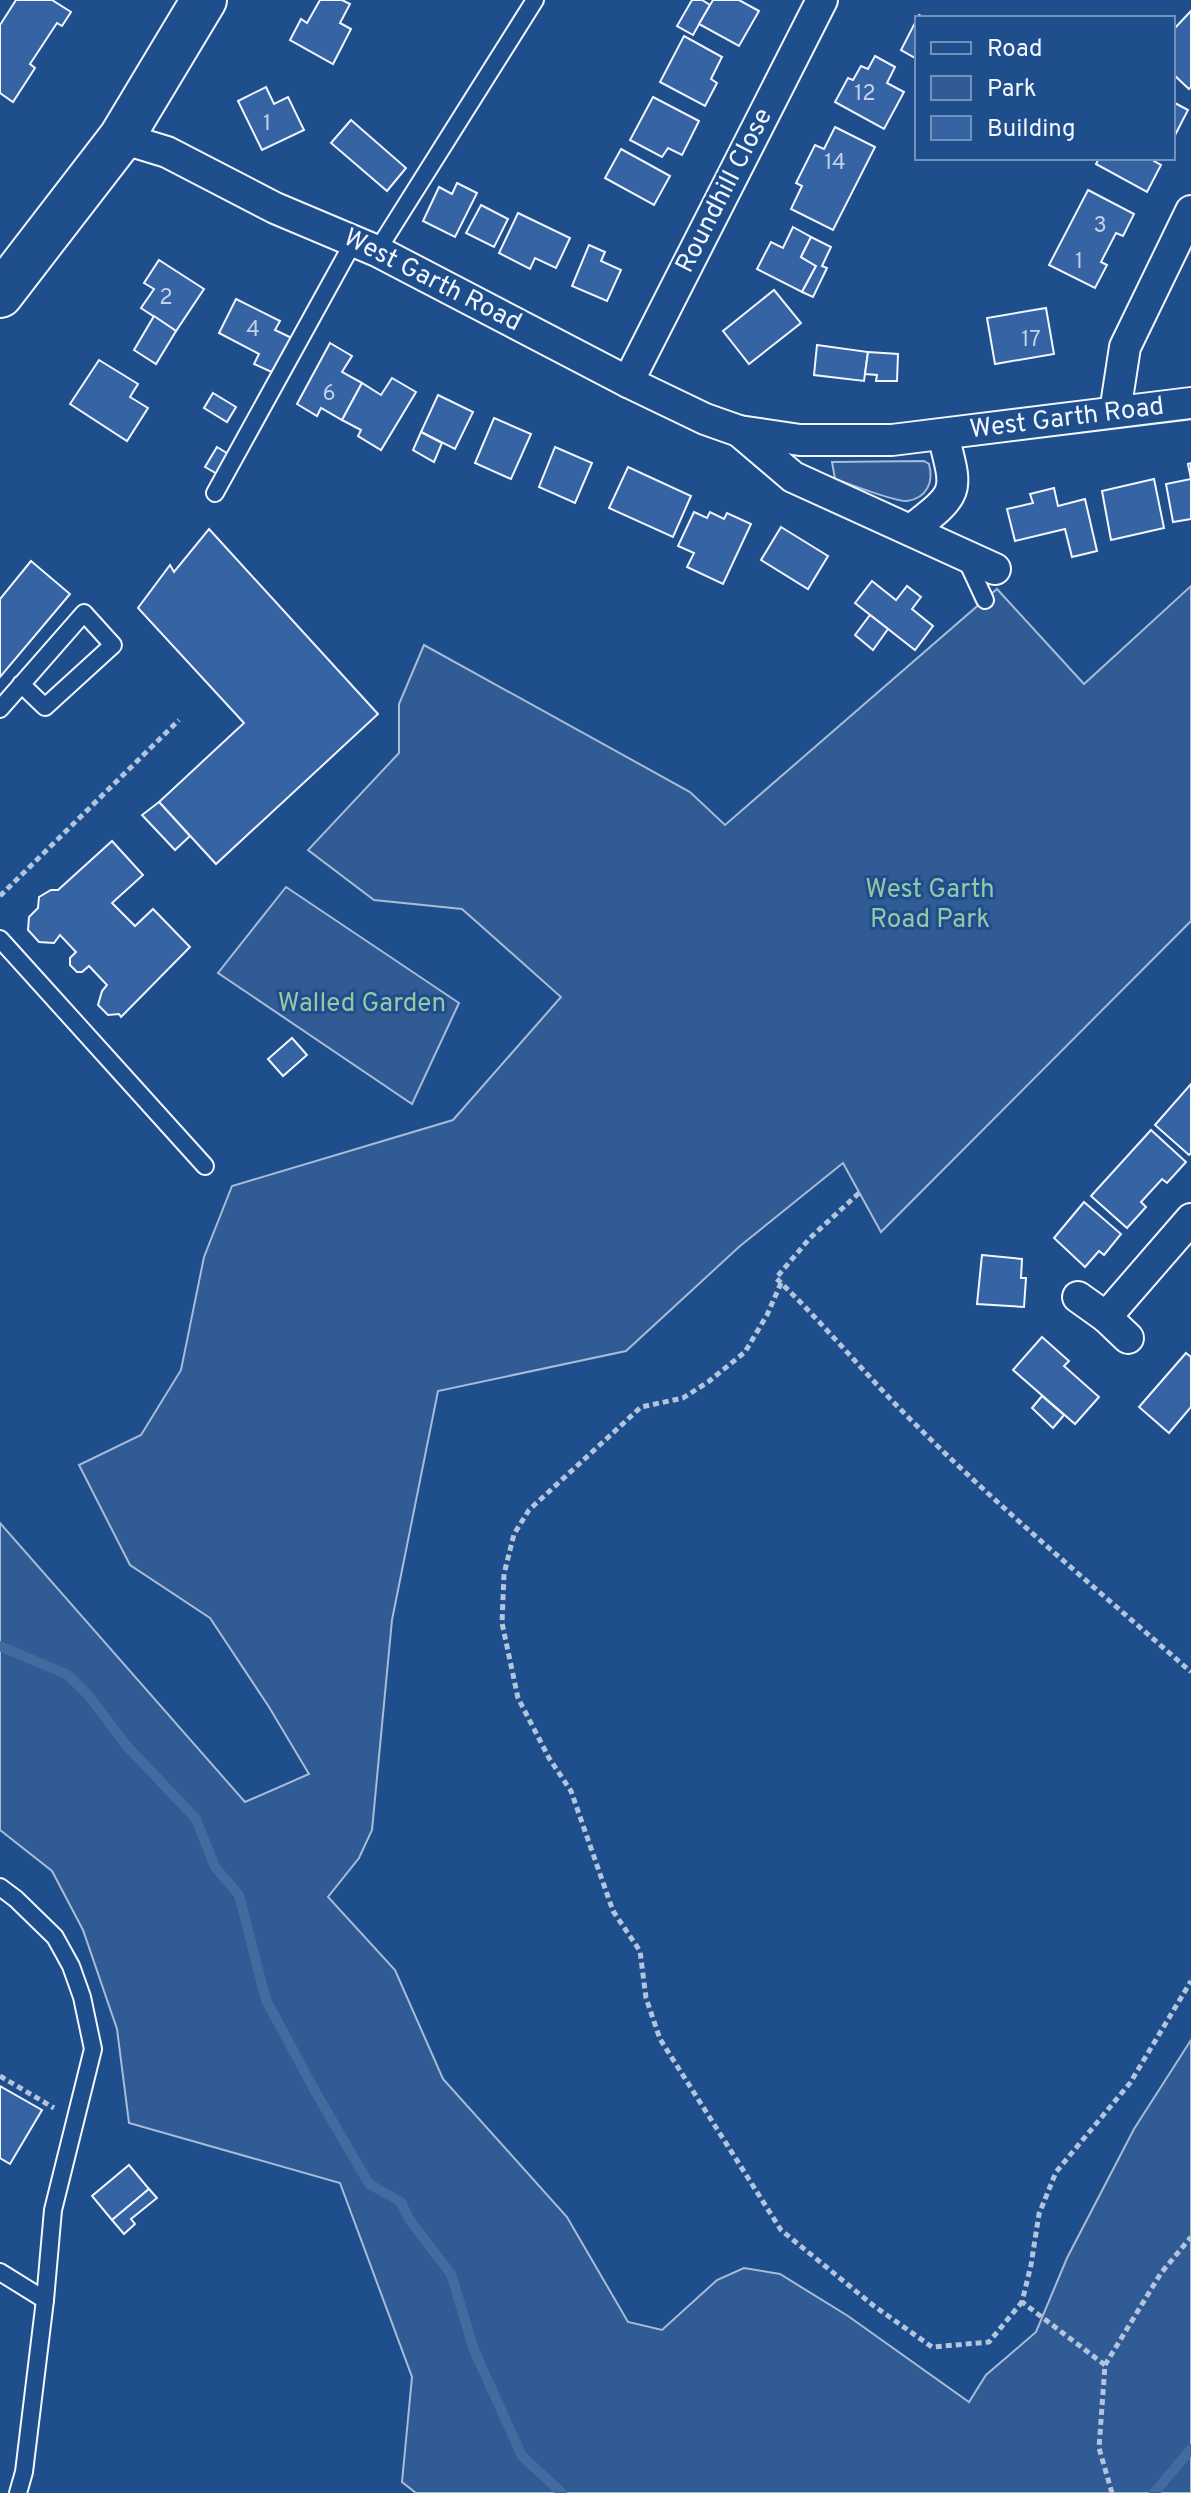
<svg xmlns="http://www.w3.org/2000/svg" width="1191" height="2493" font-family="Overpass,sans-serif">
	<rect width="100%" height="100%" fill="#1f4e8c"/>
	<!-- green -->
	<g fill="#305b95" stroke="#a8bbd7" stroke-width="2">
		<path d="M924,461L929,464C934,482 927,498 907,501C895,502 850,484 835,479L832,462Z"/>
		<path d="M1191,586V921L881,1232L843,1163L740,1246L626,1351L438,1391L392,1620L372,1830L359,1858L328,1897L395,1970L443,2079L567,2217L628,2322L662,2330L717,2280L744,2268L780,2274L848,2316L969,2402L986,2375L1036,2332L1067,2258L1134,2129L1191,2040V2493H416L402,2482L412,2377L340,2183L129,2123L117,2029L83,1930L52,1871L0,1830V1523L245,1802L309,1774L269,1707L210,1618L130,1565L79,1465L141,1435L181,1370L204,1257L232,1186L453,1120L561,997L462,909L374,900L308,850L399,753V704L424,645L690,792L725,825L997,589L1084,684Z"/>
		<path d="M286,887L459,1003L412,1104L218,973Z"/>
	</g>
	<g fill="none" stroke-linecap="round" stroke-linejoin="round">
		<!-- stream -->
		<g stroke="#446ba0" stroke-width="10">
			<path d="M0,1646L68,1675L89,1696L126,1745L196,1819L215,1867L239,1895L266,2000L315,2091L369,2184L401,2202L409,2219L451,2274L474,2350L522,2456L562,2493"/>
			<path d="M1154,2493L1191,2449"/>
		</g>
	</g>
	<!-- building -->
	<g fill="#3563a3" stroke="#f2f6ff" stroke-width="2">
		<path d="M16,0H52L71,12L62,26L57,23L30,64L35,68L13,102L0,93V25Z"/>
		<path d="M320,0H342L350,4L340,23L351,29L333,64L290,40L301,19L307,23Z"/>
		<path d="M692,0H702L710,5L693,35L677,26Z"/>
		<path d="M713,0H739L759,11L739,46L699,24Z"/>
		<path d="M1191,11V87L1189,89L1173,74V30Z"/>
		<path d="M919,15L925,18H917V59L901,50Z"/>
		<path d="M684,36L722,57L711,79L717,83L705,106L660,82Z"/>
		<path d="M875,56L895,67L887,83L904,92L884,129L835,102L848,78L853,80L861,66L868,69Z"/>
		<path d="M266,87L274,104L288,97L304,130L262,150L238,101Z"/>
		<path d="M653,97L699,121L682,155L668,148L662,157L630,140Z"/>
		<path d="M1173,102L1188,110L1173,139Z"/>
		<path d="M351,120L406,168L387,191L331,143Z"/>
		<path d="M835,127L875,147L833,230L791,209L802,186L796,183L815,145L824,149Z"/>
		<path d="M621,149L670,176L654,205L605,178Z"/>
		<path d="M1099,158H1155L1154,161L1161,165L1147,192L1096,164Z"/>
		<path d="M457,183L477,193L455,237L423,221L439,187L452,194Z"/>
		<path d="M1088,190L1134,214L1123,236L1116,233L1101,262L1107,265L1095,288L1049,265Z"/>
		<path d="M481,205L508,219L494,247L466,233Z"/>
		<path d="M518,213L570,238L556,268L535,258L530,269L499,253Z"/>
		<path d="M793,227L811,237L801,257L816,266L802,292L757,269L771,242L783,248Z"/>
		<path d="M811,237L831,247L822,266L827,268L813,297L802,292L816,266L801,257Z"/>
		<path d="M589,245L605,252L601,261L621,270L607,301L572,286Z"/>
		<path d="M159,260L204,289L176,331L141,308L154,289L144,283Z"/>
		<path d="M774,290L801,323L749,364L723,331Z"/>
		<path d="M236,299L280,321L275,330L296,340L278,375L254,364L259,354L219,333Z"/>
		<path d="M1046,308L1054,354L995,364L987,318Z"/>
		<path d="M154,316L176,331L156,364L134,350Z"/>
		<path d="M330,343L352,356L342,372L362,383L342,420L321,408L317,416L297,404Z"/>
		<path d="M817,345L868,352L864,381L814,375Z"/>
		<path d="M868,352L898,354L897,381H876L877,375L865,374Z"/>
		<path d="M99,360L138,384L130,397L148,408L127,441L70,404Z"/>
		<path d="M392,378L416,392L381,450L358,436L361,430L342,420L362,383L381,395Z"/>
		<path d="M213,393L236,407L227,422L204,408Z"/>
		<path d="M438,395L473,412L455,449L421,432Z"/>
		<path d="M494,418L531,434L511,479L475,463Z"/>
		<path d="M421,432L442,443L434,462L413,450Z"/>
		<path d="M217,447L230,455L219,475L205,467Z"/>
		<path d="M555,447L592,463L575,503L539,487Z"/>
		<path d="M1191,463V519L1173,522L1166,484L1191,479L1188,464Z"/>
		<path d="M628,467L691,496L673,537L609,508Z"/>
		<path d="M1154,479L1164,528L1111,540L1102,491Z"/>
		<path d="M1054,488L1058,506L1085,499L1097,551L1072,557L1065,529L1015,541L1007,509L1033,503L1030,494Z"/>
		<path d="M694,512L707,518L710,512L724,519L727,513L751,524L723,584L687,567L694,553L678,546Z"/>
		<path d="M781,527L828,556L808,589L761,560Z"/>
		<path d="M209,529L378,714L216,864L159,802L244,723L138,608L170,565L174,572Z"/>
		<path d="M31,561L70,594L0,677V599Z"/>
		<path d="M872,581L896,600L907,586L921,597L912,609L933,626L915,650L855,603Z"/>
		<path d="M870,615L888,629L873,650L855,635Z"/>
		<path d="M159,802L190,836L175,850L142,815Z"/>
		<path d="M112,841L143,875L112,903L135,926L153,909L190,947L121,1017L119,1014L108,1015L98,1005L102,991L107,985L89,966L82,972H77L70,965V958L76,952L60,935L54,943L39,942L28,930L29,917L38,908L39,897L51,890H58Z"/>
		<path d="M292,1038L307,1055L283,1076L268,1059Z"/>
		<path d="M1191,1084V1153L1189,1155L1155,1125Z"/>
		<path d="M1151,1130L1186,1162L1167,1183L1162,1179L1141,1202L1146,1207L1127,1228L1091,1196Z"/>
		<path d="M1084,1202L1121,1234L1104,1255L1099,1251L1085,1267L1054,1238Z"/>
		<path d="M982,1255L1022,1259L1021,1278H1026L1024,1307L977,1304Z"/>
		<path d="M1042,1337L1069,1361L1064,1366L1099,1397L1075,1424L1013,1370Z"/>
		<path d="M1186,1353L1191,1357V1407L1169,1433L1139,1407Z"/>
		<path d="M1042,1396L1064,1415L1053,1428L1032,1408Z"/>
		<path d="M0,2086L42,2110L10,2164L0,2158Z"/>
		<path d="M129,2165L149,2189L112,2220L92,2196Z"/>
		<path d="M149,2189L157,2198L131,2219L135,2224L124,2234L112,2220Z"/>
	</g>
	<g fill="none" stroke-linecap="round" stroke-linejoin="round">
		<defs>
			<g id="lane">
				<path d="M377,251L535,0"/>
				<path d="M215,493L354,241"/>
				<path d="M965,557L985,600"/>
				<path d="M0,709L84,613L113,645L45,707L21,684"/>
				<path d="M0,939L205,1166"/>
				<path d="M0,1887L16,1899L55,1937L71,1966L82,1997L93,2049L53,2210L45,2300L24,2472L18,2493"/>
				<path d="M0,2272L45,2300"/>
			</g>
			<g id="street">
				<path d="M121,138L167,152L275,208L377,251L628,382L705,419L739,431L800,440H892L1191,403"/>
				<path d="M628,382L822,0"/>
				<path d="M1115,412L1125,347L1191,211"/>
				<path d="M739,431L793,477L995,569"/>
				<path d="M911,530C960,492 958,493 943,435"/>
				<path d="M1078,1297L1106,1317L1191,1219"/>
				<path d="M1106,1317L1128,1338"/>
			</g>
			<path id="highway" d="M0,295L121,138L204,0"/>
		</defs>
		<!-- lane casing -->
		<use href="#lane" stroke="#f2f6ff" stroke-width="20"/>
		<!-- street casing -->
		<use href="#street" stroke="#f2f6ff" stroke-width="34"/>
		<!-- highway casing -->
		<use href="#highway" stroke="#f2f6ff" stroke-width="48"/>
		<!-- path -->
		<g stroke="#b3c4dc" stroke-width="5" stroke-dasharray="6 4" stroke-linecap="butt">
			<path d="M0,896L179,720"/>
			<path d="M859,1193L810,1238L776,1278C823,1323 864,1373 910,1419C999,1508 1097,1589 1191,1672"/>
			<path d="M781,1283L767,1315L745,1352L708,1382L683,1398L641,1407L529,1510L514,1534L504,1574L502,1623L518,1698L549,1758L571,1791L613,1911L640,1951L646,1998L660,2039L781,2230L874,2306L932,2347L989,2342L1022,2302"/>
			<path d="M0,2076L54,2108"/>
			<path d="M1105,2365L1022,2302L1031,2265L1039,2214L1056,2172L1130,2083L1191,1981"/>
			<path d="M1112,2493L1099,2448L1105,2365L1161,2273L1191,2237"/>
		</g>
		<!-- lane -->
		<use href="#lane" stroke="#1f4e8c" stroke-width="16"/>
		<!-- street -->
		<use href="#street" stroke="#1f4e8c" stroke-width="30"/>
		<!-- highway -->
		<use href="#highway" stroke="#1f4e8c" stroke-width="44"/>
	</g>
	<g text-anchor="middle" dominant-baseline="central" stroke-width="6" stroke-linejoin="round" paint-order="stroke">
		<!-- number labels -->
		<g font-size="22" fill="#c3d1e8">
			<text x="865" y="94">12</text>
			<text x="267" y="124">1</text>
			<text x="835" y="163">14</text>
			<text x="1100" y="226">3</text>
			<text x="1079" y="262">1</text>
			<text x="166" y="298">2</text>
			<text x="253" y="330">4</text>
			<text x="1031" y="340">17</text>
			<text x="329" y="394">6</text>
		</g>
		<!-- street labels -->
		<g font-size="26" fill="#f2f6ff" stroke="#1f4e8c">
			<text transform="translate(725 191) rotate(-63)">Roundhill Close</text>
			<text transform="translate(432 281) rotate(27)">West Garth Road</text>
			<text transform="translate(1067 419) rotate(-7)">West Garth Road</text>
		</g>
		<!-- park labels -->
		<g font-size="26" fill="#97c8a6" stroke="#1f4e8c">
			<text x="930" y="890">West Garth<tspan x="930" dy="30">Road Park</tspan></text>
			<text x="362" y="1004">Walled Garden</text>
		</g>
	</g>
	<!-- legend -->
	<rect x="915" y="16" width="260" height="144" fill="#1f4e8c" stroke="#7391ba" stroke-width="2"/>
	<rect x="931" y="42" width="40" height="12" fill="#1f4e8c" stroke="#7391ba" stroke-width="2"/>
	<text x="987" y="56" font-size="24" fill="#f2f6ff">Road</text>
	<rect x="931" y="76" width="40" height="24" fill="#305b95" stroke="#7391ba" stroke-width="2"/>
	<text x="987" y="96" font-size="24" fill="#f2f6ff">Park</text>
	<rect x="931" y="116" width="40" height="24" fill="#3563a3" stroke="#7391ba" stroke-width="2"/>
	<text x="987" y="136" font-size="24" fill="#f2f6ff">Building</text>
</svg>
